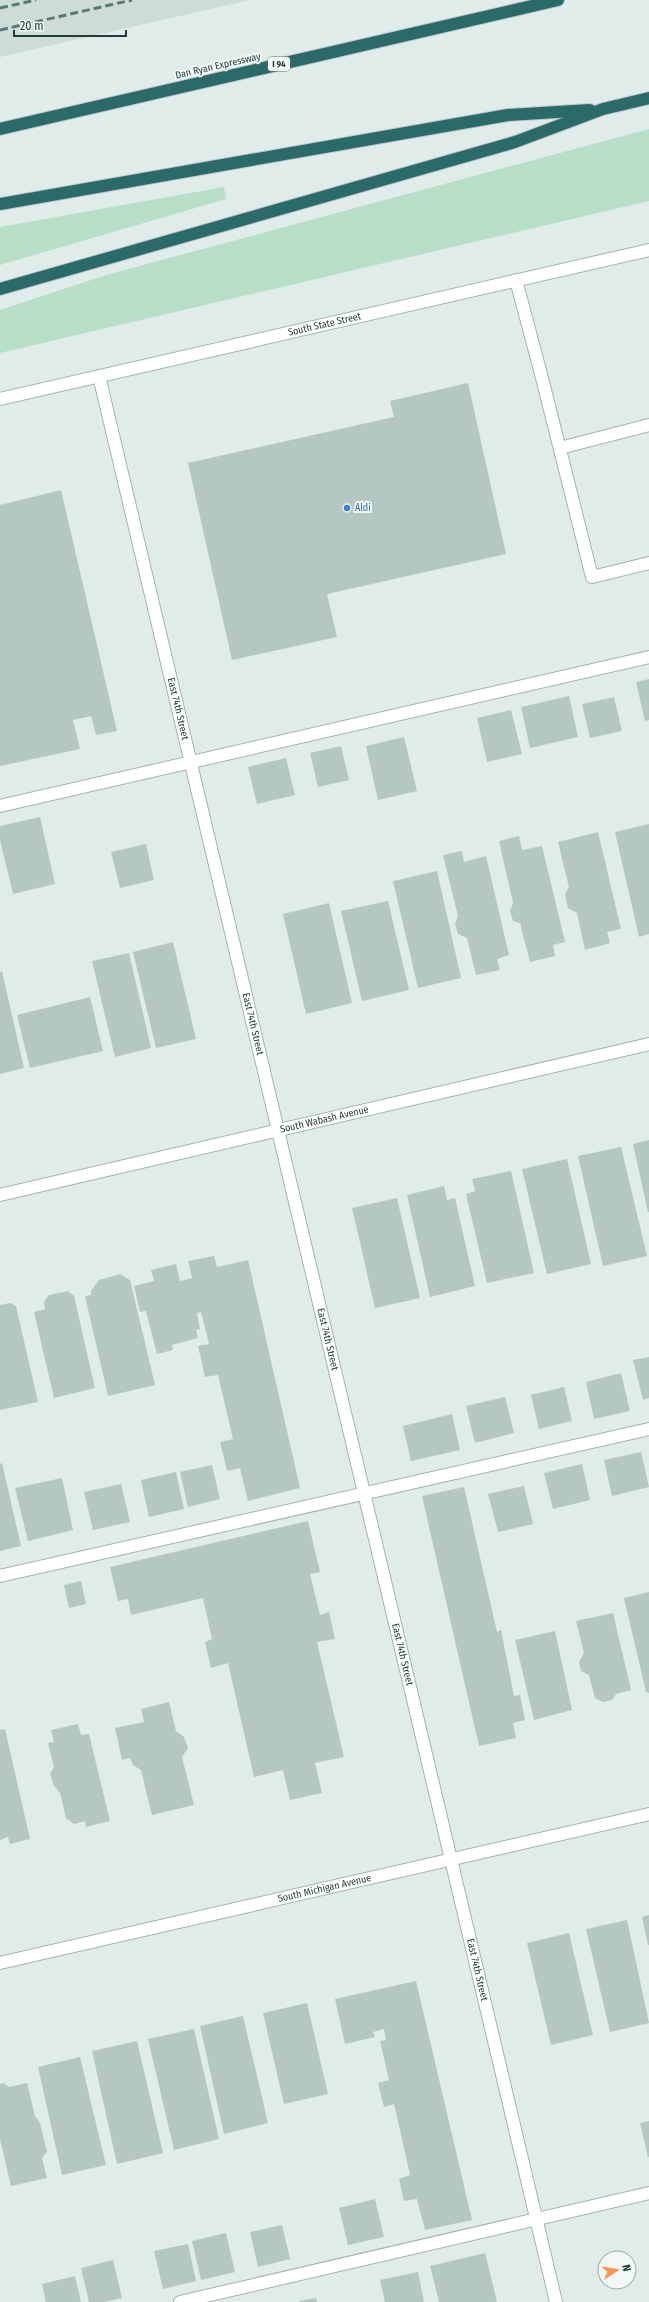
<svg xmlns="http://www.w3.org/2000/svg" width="649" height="2302" font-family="'Fira Sans Condensed',sans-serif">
	<rect width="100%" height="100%" fill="#e0ece9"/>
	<!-- built -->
	<path fill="#cedcd8" d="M0,0H250L0,57Z"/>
	<!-- green -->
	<g fill="#b7dfc8">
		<path d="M649,129V201L0,353V310L106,275Z"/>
		<path d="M224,187L226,199L0,265V227Z"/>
	</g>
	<!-- building -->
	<g fill="#b5c7c2">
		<path d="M468,383L506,554L327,594L337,637L232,660L188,463L394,417L390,401Z"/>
		<path d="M61,490L117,731L96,735L91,716L73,720L80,749L0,766V505Z"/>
		<path d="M649,679V720L645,721L636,682Z"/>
		<path d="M569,696L578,737L530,748L521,707Z"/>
		<path d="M614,697L622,731L590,738L582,704Z"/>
		<path d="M511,710L522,754L487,762L477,718Z"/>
		<path d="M404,737L417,791L378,800L366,746Z"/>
		<path d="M341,746L349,780L318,787L310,753Z"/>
		<path d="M286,758L295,795L257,804L248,767Z"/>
		<path d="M40,817L55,884L13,894L0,840V826Z"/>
		<path d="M649,824V934L639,937L615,832Z"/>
		<path d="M598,832L621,929L607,932L610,943L585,950L577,913L568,908L565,894L569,887L558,842Z"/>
		<path d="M519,836L522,850L542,846L565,942L553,945L555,956L530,962L520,923L513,921L510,911L513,903L499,841Z"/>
		<path d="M146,844L154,880L120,888L111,852Z"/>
		<path d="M462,851L464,862L486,856L509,955L497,959L500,970L476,975L467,938L458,934L455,924L458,916L443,855Z"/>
		<path d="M437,871L461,978L418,988L393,881Z"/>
		<path d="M388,901L409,990L362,1001L341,911Z"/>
		<path d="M329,903L352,1003L306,1014L283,914Z"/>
		<path d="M173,942L196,1039L156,1048L133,952Z"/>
		<path d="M129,953L151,1048L115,1057L92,961Z"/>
		<path d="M2,971L24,1068L0,1074V972Z"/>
		<path d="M90,997L103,1051L30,1068L17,1015Z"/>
		<path d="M649,1140V1212H648L633,1144Z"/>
		<path d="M621,1147L647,1256L603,1266L578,1156Z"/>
		<path d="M567,1159L591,1264L547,1274L522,1169Z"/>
		<path d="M511,1171L534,1273L487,1283L466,1194L475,1191L472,1179Z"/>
		<path d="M444,1186L447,1200L455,1198L475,1286L430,1297L407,1195Z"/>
		<path d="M397,1198L420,1298L375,1308L352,1208Z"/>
		<path d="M214,1256L217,1267L248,1260L300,1488L248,1501L240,1468L227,1471L220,1442L233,1439L218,1375L205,1377L198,1346L209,1344L201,1312L197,1313L200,1329L196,1330L198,1338L172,1345L173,1350L157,1354L146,1311L140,1312L134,1286L154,1281L151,1270L176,1264L180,1281L192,1278L188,1261Z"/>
		<path d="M120,1274L130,1280L155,1385L108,1396L85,1296L91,1295V1291L99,1280Z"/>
		<path d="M68,1291L74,1296L95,1388L54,1398L34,1312L45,1309L44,1302L49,1295Z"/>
		<path d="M10,1303L16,1306L38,1402L0,1410V1305Z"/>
		<path d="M649,1357V1398L643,1400L633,1360Z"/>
		<path d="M621,1373L630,1411L594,1419L586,1382Z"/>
		<path d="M564,1387L572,1421L539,1429L531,1395Z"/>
		<path d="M505,1397L514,1433L475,1443L466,1406Z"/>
		<path d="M452,1414L460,1450L411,1461L403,1426Z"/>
		<path d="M641,1452L649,1487L612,1496L604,1460Z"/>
		<path d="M2,1463L21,1546L0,1551V1464Z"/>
		<path d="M582,1464L590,1500L553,1509L544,1473Z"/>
		<path d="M212,1465L220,1499L188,1507L180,1472Z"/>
		<path d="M176,1472L184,1509L149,1517L141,1480Z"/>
		<path d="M62,1478L73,1530L28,1541L15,1488Z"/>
		<path d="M121,1484L130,1522L93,1530L84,1492Z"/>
		<path d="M524,1486L533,1524L498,1532L488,1494Z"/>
		<path d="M464,1487L497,1632L501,1630L514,1696L520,1695L525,1720L513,1723L516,1738L479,1746L422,1496Z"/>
		<path d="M308,1521L320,1572L310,1574L320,1615L329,1612L335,1639L317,1642L344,1757L315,1763L322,1793L290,1800L283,1770L254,1777L228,1663L211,1668L205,1642L212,1639L203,1598L131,1615L128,1599L118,1601L110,1567Z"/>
		<path d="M81,1581L86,1604L69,1608L64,1585Z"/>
		<path d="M649,1592V1693L646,1692L624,1598Z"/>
		<path d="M613,1613L631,1690L616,1694L612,1700L603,1702L595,1698L589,1675L581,1671L579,1662L584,1653L576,1621Z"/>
		<path d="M555,1631L572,1710L534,1720L515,1640Z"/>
		<path d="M169,1702L176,1731L184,1737L188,1748L182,1757L194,1805L152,1815L141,1770L133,1765L130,1758L122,1760L115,1728L144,1722L141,1709Z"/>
		<path d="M78,1724L81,1735L89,1734L110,1821L86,1827L85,1821L74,1824L66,1818L60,1793L54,1786L50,1774L54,1767L48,1743L54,1742L51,1730Z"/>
		<path d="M5,1729L30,1839L10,1844L8,1837L0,1840V1730Z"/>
		<path d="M649,1915V1945H648L642,1917Z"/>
		<path d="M627,1920L649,2023L610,2032L586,1929Z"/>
		<path d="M569,1933L593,2035L551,2045L527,1943Z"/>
		<path d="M416,1981L472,2220L425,2230L417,2199L404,2201L399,2179L410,2175L394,2104L384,2107L378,2083L389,2080L380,2041L386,2040L384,2029L373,2032L375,2037L345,2044L335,1999Z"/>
		<path d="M307,2003L328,2094L284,2104L263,2013Z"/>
		<path d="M243,2016L268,2123L224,2134L200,2026Z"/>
		<path d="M194,2029L219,2139L174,2150L148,2039Z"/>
		<path d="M137,2041L163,2153L117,2164L92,2051Z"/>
		<path d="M80,2057L106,2165L62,2175L38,2067Z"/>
		<path d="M3,2083L9,2087L27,2083L35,2116L40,2123L47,2152L42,2158L47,2178L11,2186L0,2139V2084Z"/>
		<path d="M649,2121V2157H648L640,2123Z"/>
		<path d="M375,2199L384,2237L348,2245L339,2208Z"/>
		<path d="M282,2225L290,2259L258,2267L250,2232Z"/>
		<path d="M226,2233L235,2272L201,2280L192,2241Z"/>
		<path d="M188,2244L196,2281L163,2289L154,2251Z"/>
		<path d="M485,2253L497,2302H439L430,2266Z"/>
		<path d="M113,2260L122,2298L104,2302H89L81,2268Z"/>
		<path d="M418,2272L424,2302H385L380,2280Z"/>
		<path d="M75,2276L81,2302H46L42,2284Z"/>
		<path d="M316,2298L317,2302H300L299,2301Z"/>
	</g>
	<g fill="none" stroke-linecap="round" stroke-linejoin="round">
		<defs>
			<g id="service">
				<path d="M516,280L541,374L592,577L649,563"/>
				<path d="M560,448L649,425"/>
				<path d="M0,806L649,657"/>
				<path d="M0,1576L649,1429"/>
				<path d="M180,2302L649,2193"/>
			</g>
			<g id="minor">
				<path id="s1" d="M99,376L556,2302"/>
				<path id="s2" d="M0,1195L649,1044"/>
				<path id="s3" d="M0,1963L649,1814"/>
			</g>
			<g id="secondary">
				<path id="s4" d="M0,399L649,250"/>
			</g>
			<g id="motorway">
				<path d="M0,129L558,0"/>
				<path d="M0,204L508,115L590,110"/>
				<path d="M0,289L515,142L603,109L649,98"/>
			</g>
		</defs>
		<!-- service casing -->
		<use href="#service" stroke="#a3b4b1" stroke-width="14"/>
		<!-- minor casing -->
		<use href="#minor" stroke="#a3b4b1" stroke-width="14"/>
		<!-- secondary casing -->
		<use href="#secondary" stroke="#9eb8b3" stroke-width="14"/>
		<!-- motorway casing -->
		<use href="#motorway" stroke="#c1c9c8" stroke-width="14"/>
		<!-- service -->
		<use href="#service" stroke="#fff" stroke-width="12"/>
		<!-- minor -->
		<use href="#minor" stroke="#fff" stroke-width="12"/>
		<!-- secondary -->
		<use href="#secondary" stroke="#fff" stroke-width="12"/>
		<!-- motorway -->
		<use href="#motorway" stroke="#2a6b69" stroke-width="12"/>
		<!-- rail -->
		<g stroke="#5a7976" stroke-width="3" stroke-dasharray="8 4" stroke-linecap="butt">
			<path d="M0,8L36,0"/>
			<path d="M0,30L132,0"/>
		</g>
	</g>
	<!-- markers -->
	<circle fill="#3f7fe0" stroke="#f1f8f6" stroke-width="1.5" cx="347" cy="508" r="4"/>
	<g text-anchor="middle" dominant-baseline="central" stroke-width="4" stroke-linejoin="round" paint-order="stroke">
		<!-- shield labels -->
		<rect fill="#f1f8f6" stroke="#5f7572" stroke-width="1" x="268" y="57" width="22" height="14" rx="3"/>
		<g font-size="9" font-weight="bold" fill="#203d3a">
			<text x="279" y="64">I 94</text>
		</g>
		<!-- street labels -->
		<g font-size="10" fill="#203d3a" stroke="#f1f8f6">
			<text transform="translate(218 66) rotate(-13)">Dan Ryan Expressway</text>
			<text stroke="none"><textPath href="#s4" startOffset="333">South State Street</textPath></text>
			<text stroke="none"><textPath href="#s1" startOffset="342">East 74th Street</textPath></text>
			<text stroke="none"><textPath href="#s1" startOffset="666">East 74th Street</textPath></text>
			<text stroke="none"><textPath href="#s2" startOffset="333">South Wabash Avenue</textPath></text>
			<text stroke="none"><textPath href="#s1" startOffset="990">East 74th Street</textPath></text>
			<text stroke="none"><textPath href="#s1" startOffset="1314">East 74th Street</textPath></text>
			<text stroke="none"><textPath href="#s3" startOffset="333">South Michigan Avenue</textPath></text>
			<text stroke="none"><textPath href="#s1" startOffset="1638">East 74th Street</textPath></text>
		</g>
		<!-- shop labels -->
		<g font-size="10" fill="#366cbe" stroke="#f1f8f6" text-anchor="start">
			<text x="355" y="508">Aldi</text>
		</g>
	</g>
	<!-- north arrow -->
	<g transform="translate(617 2270) rotate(78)"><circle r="19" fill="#f1f8f6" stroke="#9dadab"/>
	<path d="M0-3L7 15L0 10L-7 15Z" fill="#fa964f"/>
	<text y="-6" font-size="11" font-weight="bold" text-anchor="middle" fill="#203d3a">N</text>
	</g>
	<!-- scale -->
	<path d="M14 30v6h112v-6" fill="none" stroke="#203d3a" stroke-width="2"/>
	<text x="20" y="30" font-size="12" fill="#203d3a" stroke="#f1f8f6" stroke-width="3" paint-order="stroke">20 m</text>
</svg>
